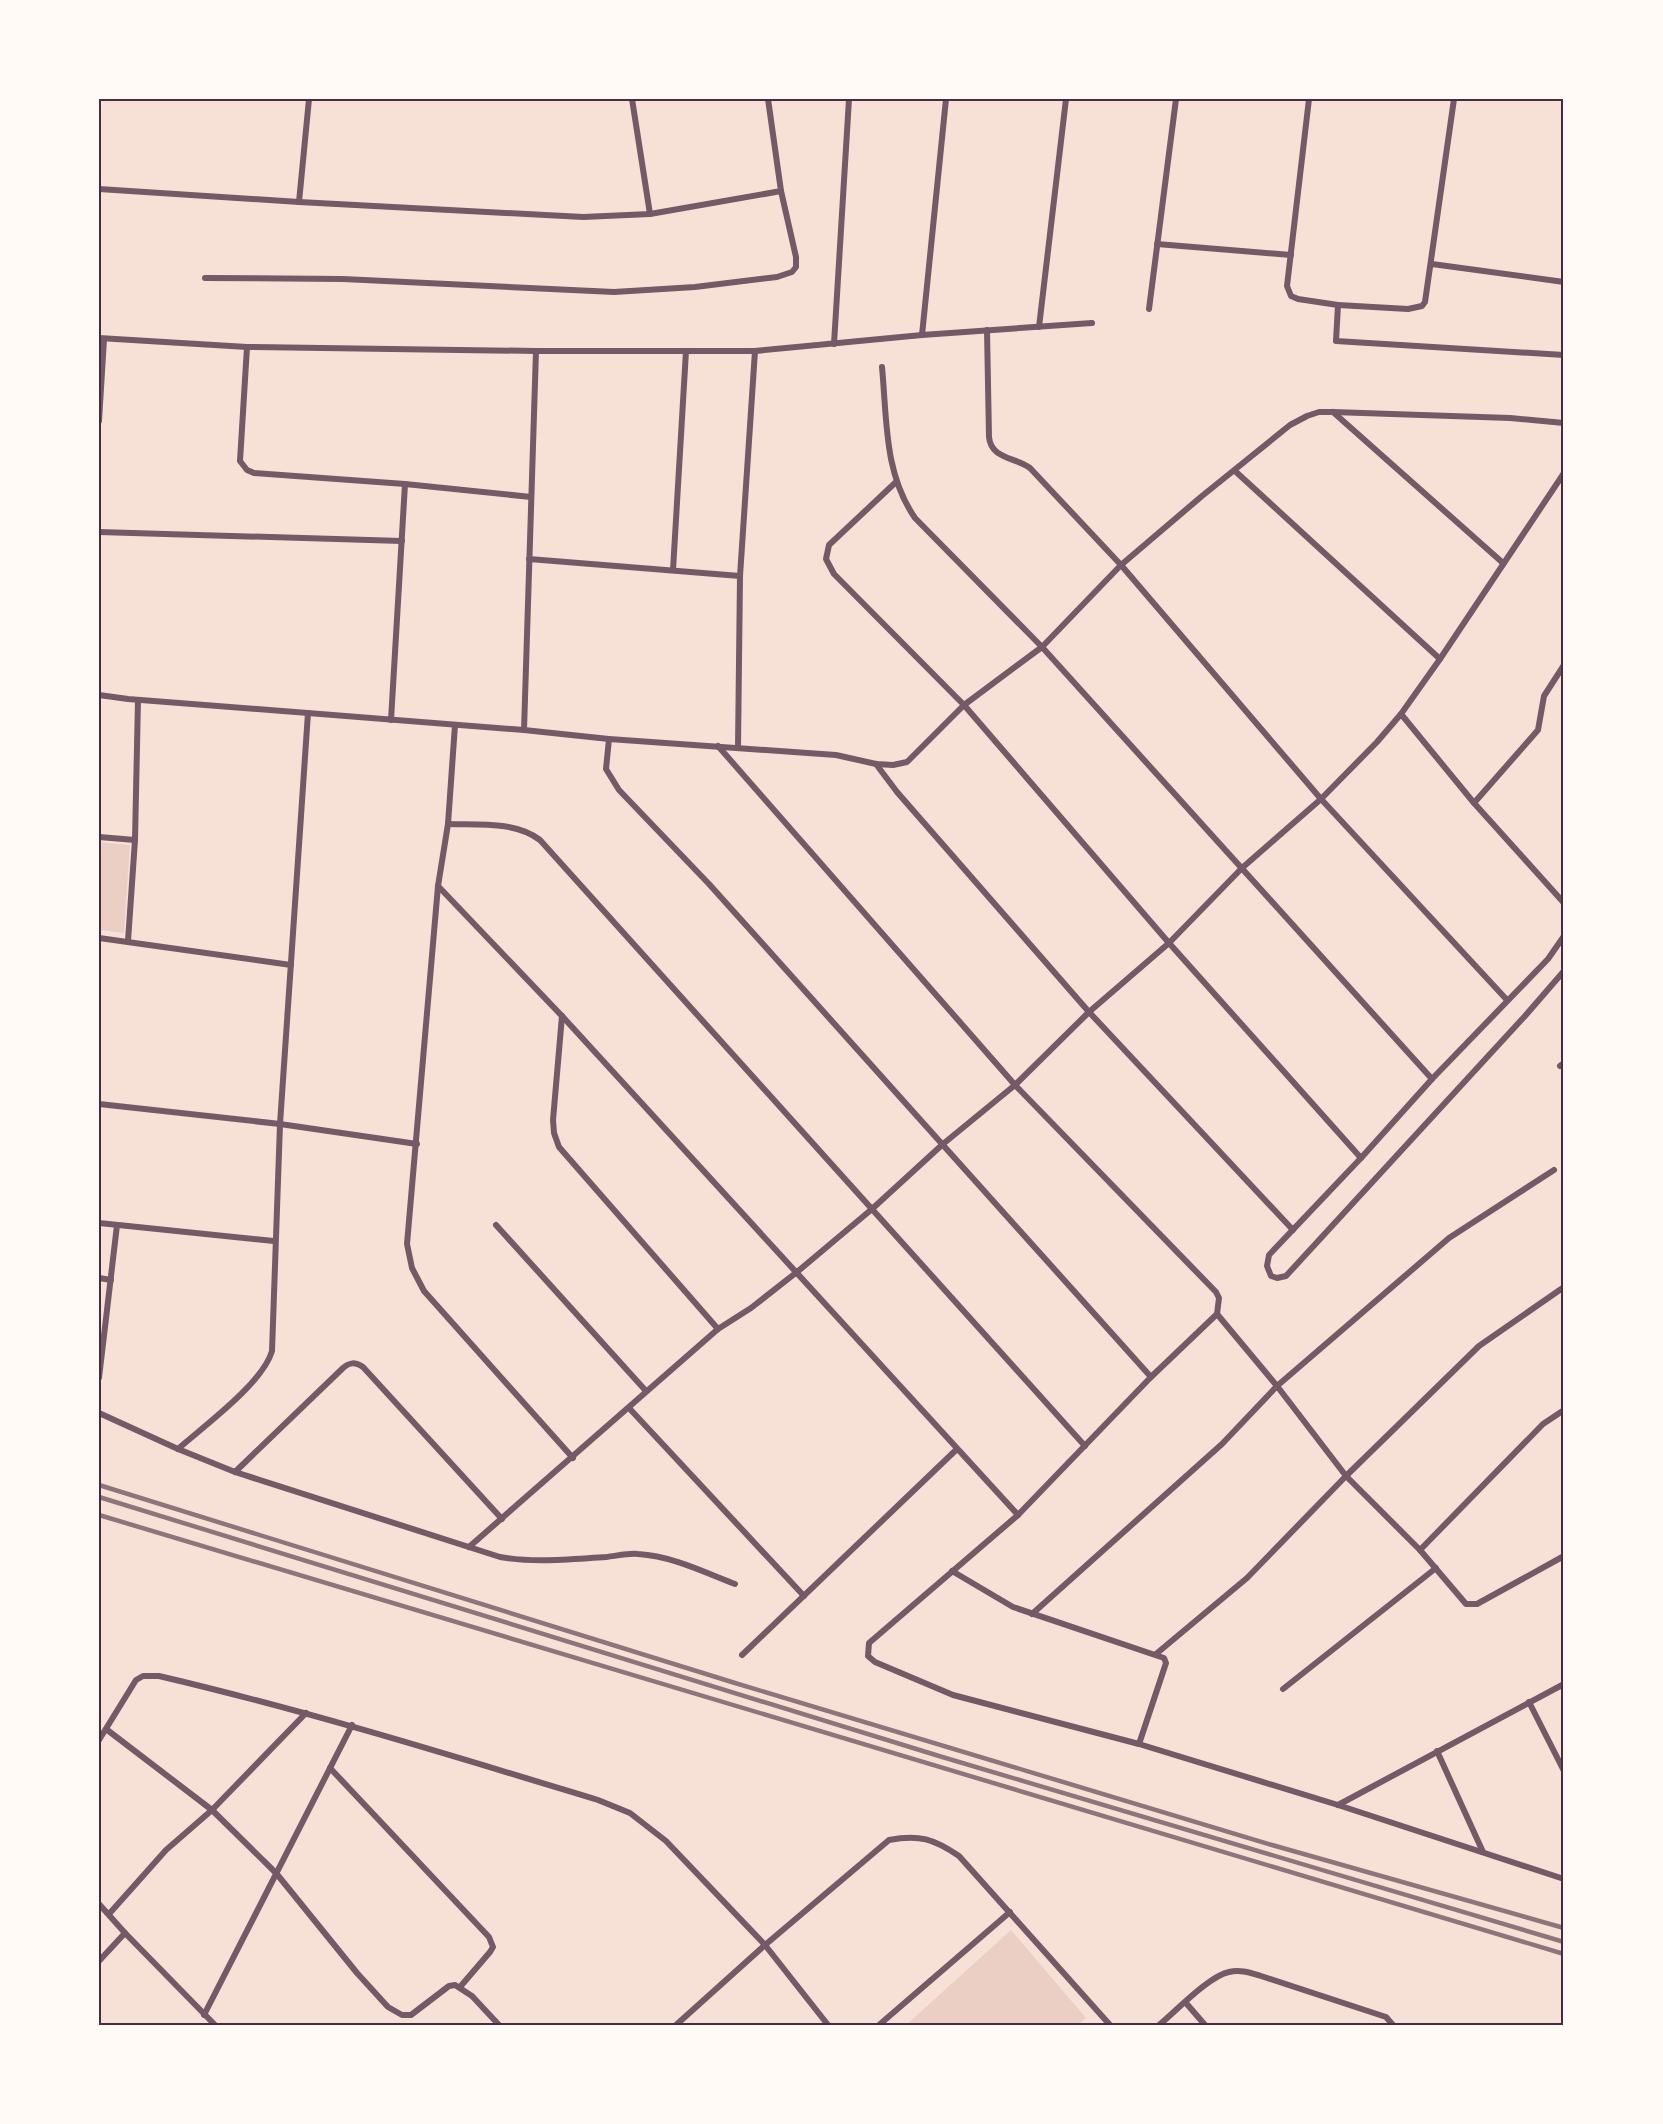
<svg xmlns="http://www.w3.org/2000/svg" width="1663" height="2124" font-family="Barlow,sans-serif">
	<rect width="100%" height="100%" fill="#f7e1d7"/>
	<!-- green -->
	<g fill="#ebcfc5">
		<path d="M99,842L130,845L124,933L99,930Z"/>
		<path d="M1011,1930L1086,2018L1078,2025H906Z"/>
	</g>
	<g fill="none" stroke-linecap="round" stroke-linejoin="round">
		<!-- minor -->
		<g stroke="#755966" stroke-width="6">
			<path d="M1309,99L1287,286L1291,296L1298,299L1338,305L1336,341L1564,355"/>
			<path d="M99,189L299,202L583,217L650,214L632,99"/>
			<path d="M299,202L309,99"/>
			<path d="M650,214L781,191L768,99"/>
			<path d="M1157,244L1291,255"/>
			<path d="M1432,264L1564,282"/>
			<path d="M205,278L343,279L614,292L695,287L777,277L792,272L796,267V257L781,191"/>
			<path d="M1338,305L1408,309L1422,306L1425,302L1454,99"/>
			<path d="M1149,309L1176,99"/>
			<path d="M1039,327L1066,99"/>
			<path d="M987,330L989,437C991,459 1015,457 1030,468L1121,565L1321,799L1507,1000"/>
			<path d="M922,335L946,99"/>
			<path d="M99,338L247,347L536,351H755L922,335L1092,323"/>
			<path d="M834,344L849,99"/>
			<path d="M247,347L240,461L247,470L254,473L405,484L531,497"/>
			<path d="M882,367C887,420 884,473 915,518L1042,647L1432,1079"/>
			<path d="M1333,412L1503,563"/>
			<path d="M99,421L104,339"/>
			<path d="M1235,471L1440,659"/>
			<path d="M896,482L829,545L826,559L834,574L964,705L1169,943L1361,1158"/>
			<path d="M99,532L402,541"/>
			<path d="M529,559L740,576"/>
			<path d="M673,570L686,351"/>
			<path d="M99,695L128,699L524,730L609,739L836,755L876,764L893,765L907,762L964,705L1042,647L1121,565L1202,496L1290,425L1307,416L1319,412H1333L1510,418L1564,423"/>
			<path d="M1401,714L1474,803L1564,903"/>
			<path d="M391,720L405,484"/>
			<path d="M455,725L448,824L438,886L407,1244L412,1268L424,1291L573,1458"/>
			<path d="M524,730L536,351"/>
			<path d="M609,739L606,769L619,790L709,884L1151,1377"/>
			<path d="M718,746L1015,1085L1216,1292L1219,1298L1217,1314L1151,1377L1018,1515L869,1643L868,1656L875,1662L953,1695L1139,1744L1338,1805L1564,1879"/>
			<path d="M738,747L740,576L755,351"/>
			<path d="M876,764L897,792L1089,1012L1293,1230"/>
			<path d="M1474,803L1538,730L1544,696L1564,665"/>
			<path d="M448,824C478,825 515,821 540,840L1085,1446"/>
			<path d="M99,837L135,840"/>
			<path d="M438,886L562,1016L1018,1515"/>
			<path d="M1564,936L1548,959L1432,1079L1361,1158L1269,1255L1267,1266L1271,1276L1277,1278L1286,1276L1525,1016L1564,971"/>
			<path d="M99,938L291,965"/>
			<path d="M128,941L135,840L138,700"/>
			<path d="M562,1016L553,1120L554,1133L559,1147L718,1329"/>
			<path d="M1560,1066L1564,1063"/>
			<path d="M99,1104L280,1124L417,1144"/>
			<path d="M99,1223L274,1241"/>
			<path d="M496,1225L646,1391"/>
			<path d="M99,1278L111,1280"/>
			<path d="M1217,1314L1277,1386L1346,1476L1420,1550L1466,1604H1477L1564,1556"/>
			<path d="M99,1378L117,1225"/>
			<path d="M629,1408L804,1596"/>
			<path d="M99,1413L178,1449L235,1472L500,1557C535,1563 570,1559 606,1557C616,1556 628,1553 638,1554C672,1556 704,1572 735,1584"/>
			<path d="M178,1449C204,1426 263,1383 272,1351L280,1124L308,713"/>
			<path d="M235,1472L343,1368C350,1362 355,1362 363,1367L502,1519"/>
			<path d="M469,1547L718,1329L751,1308L797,1272L872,1209L943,1144L1015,1085L1089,1012L1169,943L1242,868L1321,799L1377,742L1401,714L1440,659L1564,473"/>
			<path d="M1420,1550L1543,1424L1564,1410"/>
			<path d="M952,1571L1013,1607L1164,1658L1166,1663L1139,1744"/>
			<path d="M1032,1614L1222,1444L1277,1386L1449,1238L1554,1170"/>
			<path d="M1156,1654L1247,1578L1346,1476L1479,1346L1564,1287"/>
			<path d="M742,1655L957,1449"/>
			<path d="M1283,1689L1436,1568"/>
			<path d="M1529,1702L1564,1771"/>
			<path d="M106,1729L212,1810L276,1873L357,1973L388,2007L402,2015H411L449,1986L455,1985L472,1996L499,2025"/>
			<path d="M99,1740L136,1680L143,1676H159C308,1711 453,1756 598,1800L630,1813L666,1841L765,1945L828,2025"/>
			<path d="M1437,1751L1483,1852"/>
			<path d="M330,1768L489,1937L493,1947L490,1952L460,1987"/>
			<path d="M1338,1805L1564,1684"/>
			<path d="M99,1904L125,1933"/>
			<path d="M109,1914L166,1850L212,1810L306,1713"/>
			<path d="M99,1961L125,1933L215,2025"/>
			<path d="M1186,2003L1205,2025"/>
			<path d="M204,2015L352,1725"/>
			<path d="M676,2025L765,1945L889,1840C919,1834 934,1839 959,1856L1110,2025"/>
			<path d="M879,2025L1010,1912"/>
			<path d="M1159,2025C1176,2011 1209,1976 1229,1972C1240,1969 1251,1973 1261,1976L1386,2017L1393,2025"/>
		</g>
		<!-- rail -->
		<g stroke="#8f747c" stroke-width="4.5">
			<path d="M99,1485L735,1683L1272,1845L1564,1928"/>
			<path d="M99,1497L939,1756L1564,1942"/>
			<path d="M99,1515L1564,1954"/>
		</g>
	</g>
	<!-- border -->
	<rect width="1663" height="2124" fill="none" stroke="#fffaf5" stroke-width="201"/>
	<rect x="100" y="100" width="1462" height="1924" fill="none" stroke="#4a2c40" stroke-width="2"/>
</svg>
